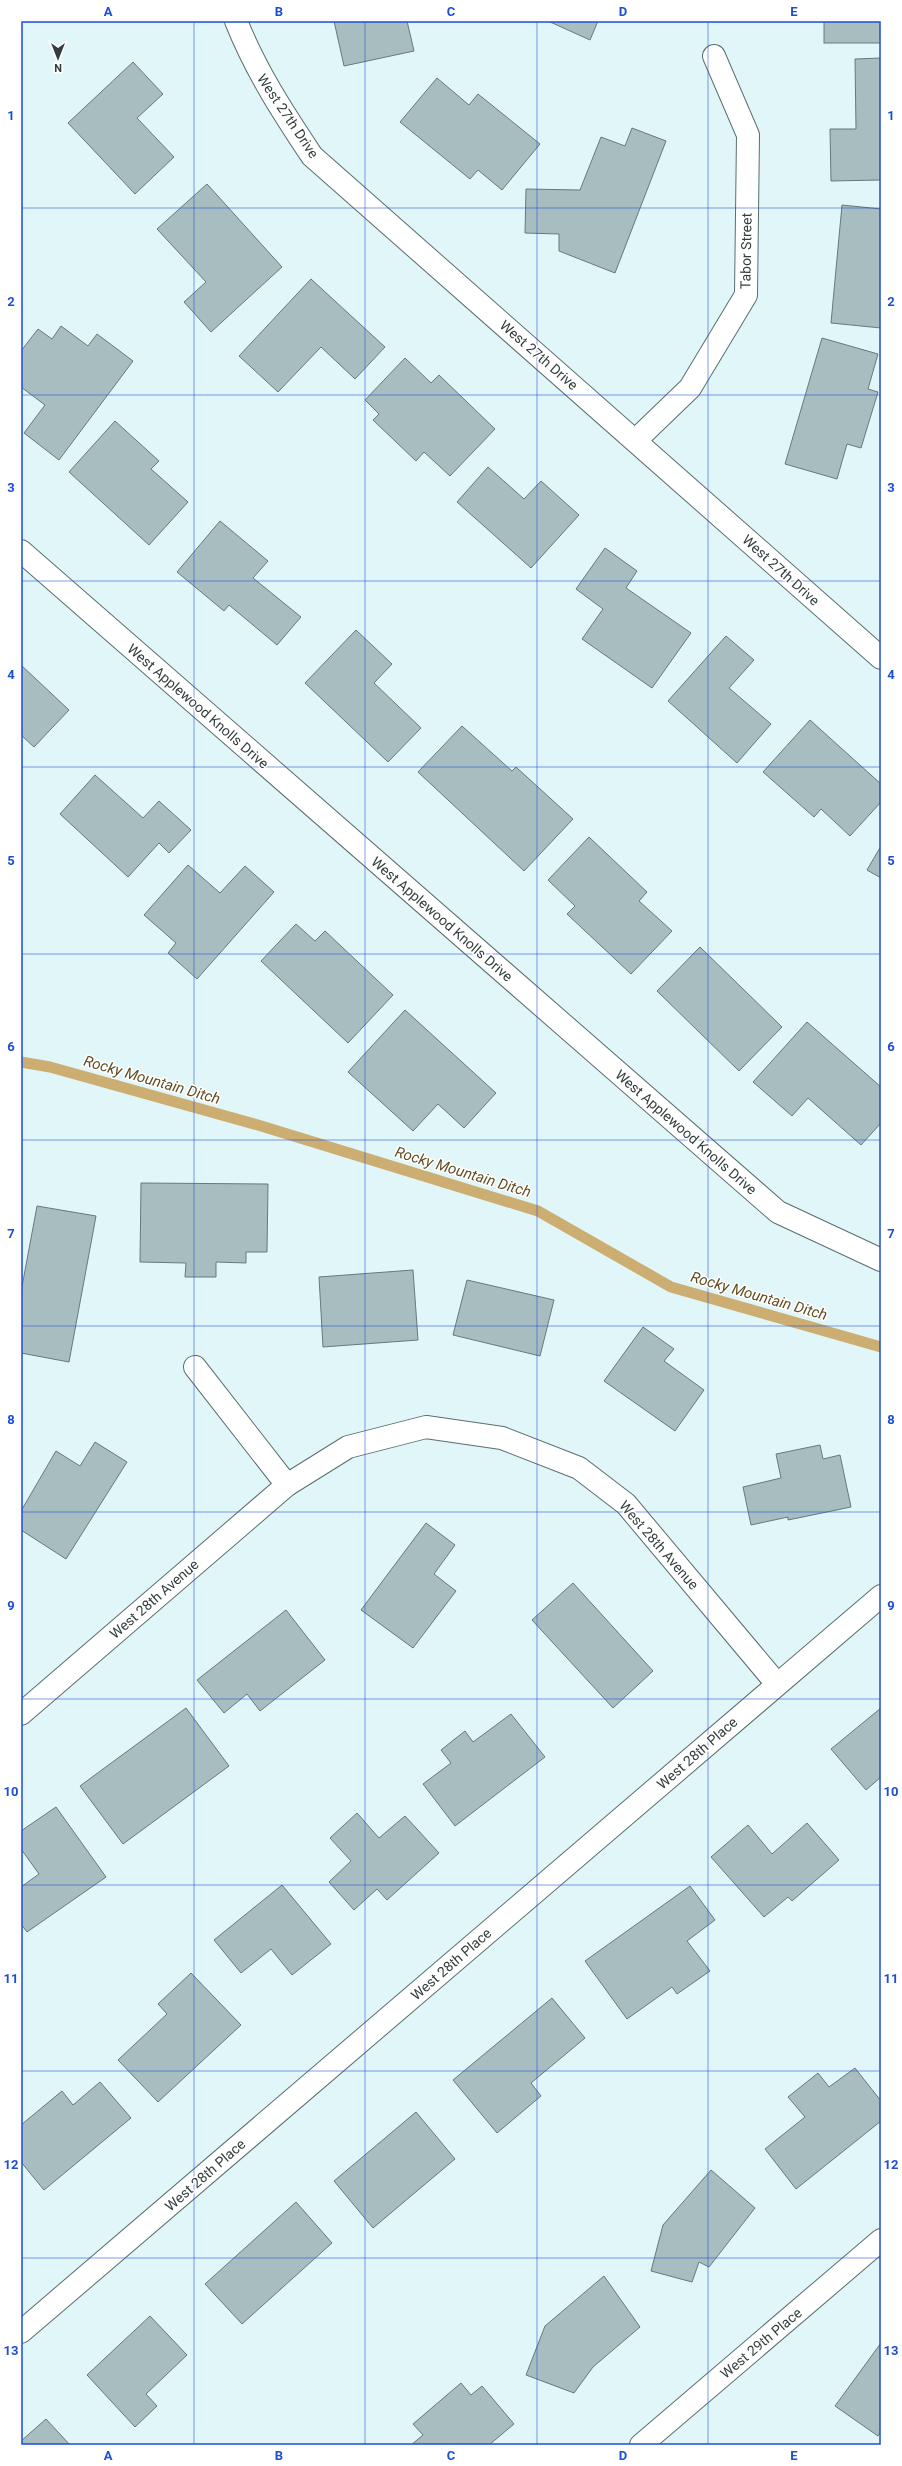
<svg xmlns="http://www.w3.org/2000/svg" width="902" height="2466" font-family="Roboto,sans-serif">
	<rect width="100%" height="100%" fill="#e0f6f8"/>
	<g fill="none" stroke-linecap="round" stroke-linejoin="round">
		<!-- stream -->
		<path stroke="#ccad72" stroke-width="11" d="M21,1062L50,1067L258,1125L538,1211L671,1287L881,1347"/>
	</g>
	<!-- building -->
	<g fill="#a7bdbf" stroke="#667a7c">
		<path d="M334,21H407L414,51L344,66Z"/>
		<path d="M548,21H598L590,40Z"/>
		<rect x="824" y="21" width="57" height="22"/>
		<path d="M881,58V180L831,181L830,129H856L855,59Z"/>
		<path d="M133,62L163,94L137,118L174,157L135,194L68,123Z"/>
		<path d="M437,78L469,105L478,94L540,144L502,190L478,170L470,179L400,122Z"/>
		<path d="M632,128L666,141L615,273L559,251V234L525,233L526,189L580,190L601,137L625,146Z"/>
		<path d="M207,184L282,267L211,332L184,302L206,282L157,229Z"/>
		<path d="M842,205L881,209V328L831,323Z"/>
		<path d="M311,279L385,347L355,379L321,347L278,392L239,356Z"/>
		<path d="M61,326L88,346L97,334L133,361L59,460L24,433L45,405L21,387V351L38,329L52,339Z"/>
		<path d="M822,338L878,354L868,389L878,392L861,448L847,444L837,479L785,464Z"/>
		<path d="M405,358L431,383L439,375L495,429L450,476L424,452L416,461L373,420L379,414L365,400Z"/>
		<path d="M115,421L159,461L151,469L188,502L149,545L69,472Z"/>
		<path d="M488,467L524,499L541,481L579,515L531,568L457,502Z"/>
		<path d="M220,521L268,561L253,578L301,617L277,645L229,605L224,611L177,572Z"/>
		<path d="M605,548L637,571L626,588L691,633L652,688L582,639L603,609L576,589Z"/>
		<path d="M356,630L392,664L374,683L421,728L388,762L305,683Z"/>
		<path d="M726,636L754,660L729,688L771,724L737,763L668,701Z"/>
		<path d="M21,665L69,710L34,747L21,735Z"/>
		<path d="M810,720L881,784V802L850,836L821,809L814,817L763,772Z"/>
		<path d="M462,726L512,771L516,767L573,819L524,871L418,772Z"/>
		<path d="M95,775L143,818L159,801L191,830L169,853L159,843L128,877L60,814Z"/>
		<path d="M589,837L647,892L639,901L672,931L631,974L567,914L575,906L548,880Z"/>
		<path d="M881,846V878L867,870Z"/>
		<path d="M188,865L220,893L245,866L274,892L197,979L168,953L176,943L144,915Z"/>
		<path d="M296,924L315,941L325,931L393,995L348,1043L261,961Z"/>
		<path d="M700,947L782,1027L739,1071L657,991Z"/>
		<path d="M405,1010L496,1093L464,1128L438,1104L413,1131L348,1072Z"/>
		<path d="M807,1022L881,1087V1123L861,1145L808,1098L792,1116L753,1082Z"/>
		<path d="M141,1183L268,1184L267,1252H246V1263L216,1262V1277H185L186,1263L140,1262Z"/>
		<path d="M37,1206L96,1216L69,1362L21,1353V1292Z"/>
		<path d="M413,1270L418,1340L323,1347L319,1277Z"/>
		<path d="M467,1280L554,1300L540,1356L453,1335Z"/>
		<path d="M643,1327L674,1349L664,1361L704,1390L675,1431L604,1381Z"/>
		<path d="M95,1442L127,1462L66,1559L21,1530V1511L56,1451L80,1466Z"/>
		<path d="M820,1445L823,1459L840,1455L851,1507L788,1520V1517L751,1525L743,1487L781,1478L776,1454Z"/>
		<path d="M426,1523L455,1545L434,1574L456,1591L413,1648L361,1610Z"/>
		<path d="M573,1583L653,1671L613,1708L532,1620Z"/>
		<path d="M286,1610L325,1660L260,1711L247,1694L224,1713L197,1680Z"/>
		<path d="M186,1708L229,1766L123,1844L80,1786Z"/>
		<path d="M881,1708V1777L866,1790L831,1749Z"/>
		<path d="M511,1714L545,1757L455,1826L423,1784L451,1763L441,1750L465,1731L473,1742Z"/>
		<path d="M56,1807L106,1877L27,1932L21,1924V1887L39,1874L21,1849V1831Z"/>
		<path d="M357,1813L379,1838L405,1816L439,1853L387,1900L377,1889L354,1910L329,1882L351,1861L330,1838Z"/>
		<path d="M807,1823L839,1860L792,1901L788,1897L764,1917L711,1857L748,1825L772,1854Z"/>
		<path d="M282,1885L331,1944L292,1975L271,1949L241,1973L214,1940Z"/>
		<path d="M690,1886L715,1920L687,1941L710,1971L677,1994L672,1987L627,2019L585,1961Z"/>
		<path d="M191,1973L241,2025L158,2102L118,2060L167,2014L158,2004Z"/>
		<path d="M552,1998L585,2038L531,2083L541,2096L497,2133L453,2080Z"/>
		<path d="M855,2068L881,2101V2121L796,2189L765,2149L805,2117L788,2097L818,2073L829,2087Z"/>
		<path d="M100,2082L131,2118L44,2190L21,2162V2125L62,2091L73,2105Z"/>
		<path d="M416,2112L455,2159L373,2228L334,2181Z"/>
		<path d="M711,2170L755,2208L709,2267L699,2262L692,2282L651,2271L663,2225Z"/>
		<path d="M296,2202L332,2243L242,2324L205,2284Z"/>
		<path d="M604,2276L640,2327L593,2367L574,2393L526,2375L545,2326Z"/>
		<path d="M150,2316L187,2355L146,2394L157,2406L135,2427L87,2375Z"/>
		<path d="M881,2343V2431L878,2436L835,2406Z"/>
		<path d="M461,2383L471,2395L482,2386L514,2424L489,2445H411L423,2435L413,2424Z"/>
		<path d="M46,2419L70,2445H21V2441Z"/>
	</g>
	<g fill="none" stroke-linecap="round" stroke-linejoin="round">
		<defs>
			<g id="minor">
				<path d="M236,21C256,71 282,111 312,156L881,658"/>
				<path d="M636,440L690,388L746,295L748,135L714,56"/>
				<path d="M21,551L778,1212L881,1260"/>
				<path d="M195,1367L287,1485"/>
				<path d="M21,1714L287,1485L348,1447L426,1427L502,1438L579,1468L626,1504L777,1684"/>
				<path d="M21,2332L881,1596"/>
				<path d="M641,2445L881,2240"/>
			</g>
		</defs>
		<!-- minor casing -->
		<use href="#minor" stroke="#5a6e70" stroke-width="24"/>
		<!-- minor -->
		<use href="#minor" stroke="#fff" stroke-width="22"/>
	</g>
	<!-- grid -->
	<path fill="none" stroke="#1d4ed8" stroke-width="1" stroke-opacity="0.55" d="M194,21V2445M365,21V2445M537,21V2445M708,21V2445M21,208H881M21,395H881M21,581H881M21,767H881M21,954H881M21,1140H881M21,1326H881M21,1512H881M21,1699H881M21,1885H881M21,2071H881M21,2258H881"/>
	<g text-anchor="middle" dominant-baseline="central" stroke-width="3" stroke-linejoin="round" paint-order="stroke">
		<!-- street labels -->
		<g font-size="14" fill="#343d3e" stroke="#fff">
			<text transform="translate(288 116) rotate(56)">West 27th Drive</text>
			<text transform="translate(746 251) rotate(-89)">Tabor Street</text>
			<text transform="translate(539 355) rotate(41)">West 27th Drive</text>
			<text transform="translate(781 570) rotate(42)">West 27th Drive</text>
			<text transform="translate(198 706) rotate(41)">West Applewood Knolls Drive</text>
			<text transform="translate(442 919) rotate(41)">West Applewood Knolls Drive</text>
			<text transform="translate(686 1132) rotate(41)">West Applewood Knolls Drive</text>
			<text transform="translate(659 1545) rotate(49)">West 28th Avenue</text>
			<text transform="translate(154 1599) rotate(-41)">West 28th Avenue</text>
			<text transform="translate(697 1753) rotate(-41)">West 28th Place</text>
			<text transform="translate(451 1964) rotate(-41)">West 28th Place</text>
			<text transform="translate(205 2175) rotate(-41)">West 28th Place</text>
			<text transform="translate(761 2343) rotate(-40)">West 29th Place</text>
		</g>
		<!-- water labels -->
		<g font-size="15" font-style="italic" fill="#634d20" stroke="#fff">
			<text transform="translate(152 1080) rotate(16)">Rocky Mountain Ditch</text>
			<text transform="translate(463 1172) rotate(17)">Rocky Mountain Ditch</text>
			<text transform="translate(759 1296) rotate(16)">Rocky Mountain Ditch</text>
		</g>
	</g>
	<!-- border -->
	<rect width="902" height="2466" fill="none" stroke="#ffffff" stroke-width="44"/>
	<!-- north arrow -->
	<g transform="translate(58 58) rotate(180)" stroke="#ffffff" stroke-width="3" paint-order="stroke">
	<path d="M0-3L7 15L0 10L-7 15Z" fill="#343d3e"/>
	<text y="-6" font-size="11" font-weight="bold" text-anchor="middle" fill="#343d3e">N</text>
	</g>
	<rect x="22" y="22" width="858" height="2422" fill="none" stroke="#1d4ed8" stroke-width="1.5"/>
	<g font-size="13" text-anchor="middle" font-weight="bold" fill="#1d4ed8">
		<text x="108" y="16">A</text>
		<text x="279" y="16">B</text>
		<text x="451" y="16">C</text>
		<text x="623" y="16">D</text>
		<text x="794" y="16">E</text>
		<text x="11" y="120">1</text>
		<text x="891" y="120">1</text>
		<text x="11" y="306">2</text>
		<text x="891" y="306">2</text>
		<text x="11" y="492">3</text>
		<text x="891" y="492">3</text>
		<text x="11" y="679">4</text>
		<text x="891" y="679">4</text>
		<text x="11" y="865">5</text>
		<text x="891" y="865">5</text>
		<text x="11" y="1051">6</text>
		<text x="891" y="1051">6</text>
		<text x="11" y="1238">7</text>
		<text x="891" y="1238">7</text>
		<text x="11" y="1424">8</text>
		<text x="891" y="1424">8</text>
		<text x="11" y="1610">9</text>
		<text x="891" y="1610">9</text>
		<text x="11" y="1796">10</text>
		<text x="891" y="1796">10</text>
		<text x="11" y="1983">11</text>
		<text x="891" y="1983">11</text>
		<text x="11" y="2169">12</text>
		<text x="891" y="2169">12</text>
		<text x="11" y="2355">13</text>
		<text x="891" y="2355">13</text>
		<text x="108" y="2460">A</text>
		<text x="279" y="2460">B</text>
		<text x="451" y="2460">C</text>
		<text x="623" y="2460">D</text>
		<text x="794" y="2460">E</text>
	</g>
</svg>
